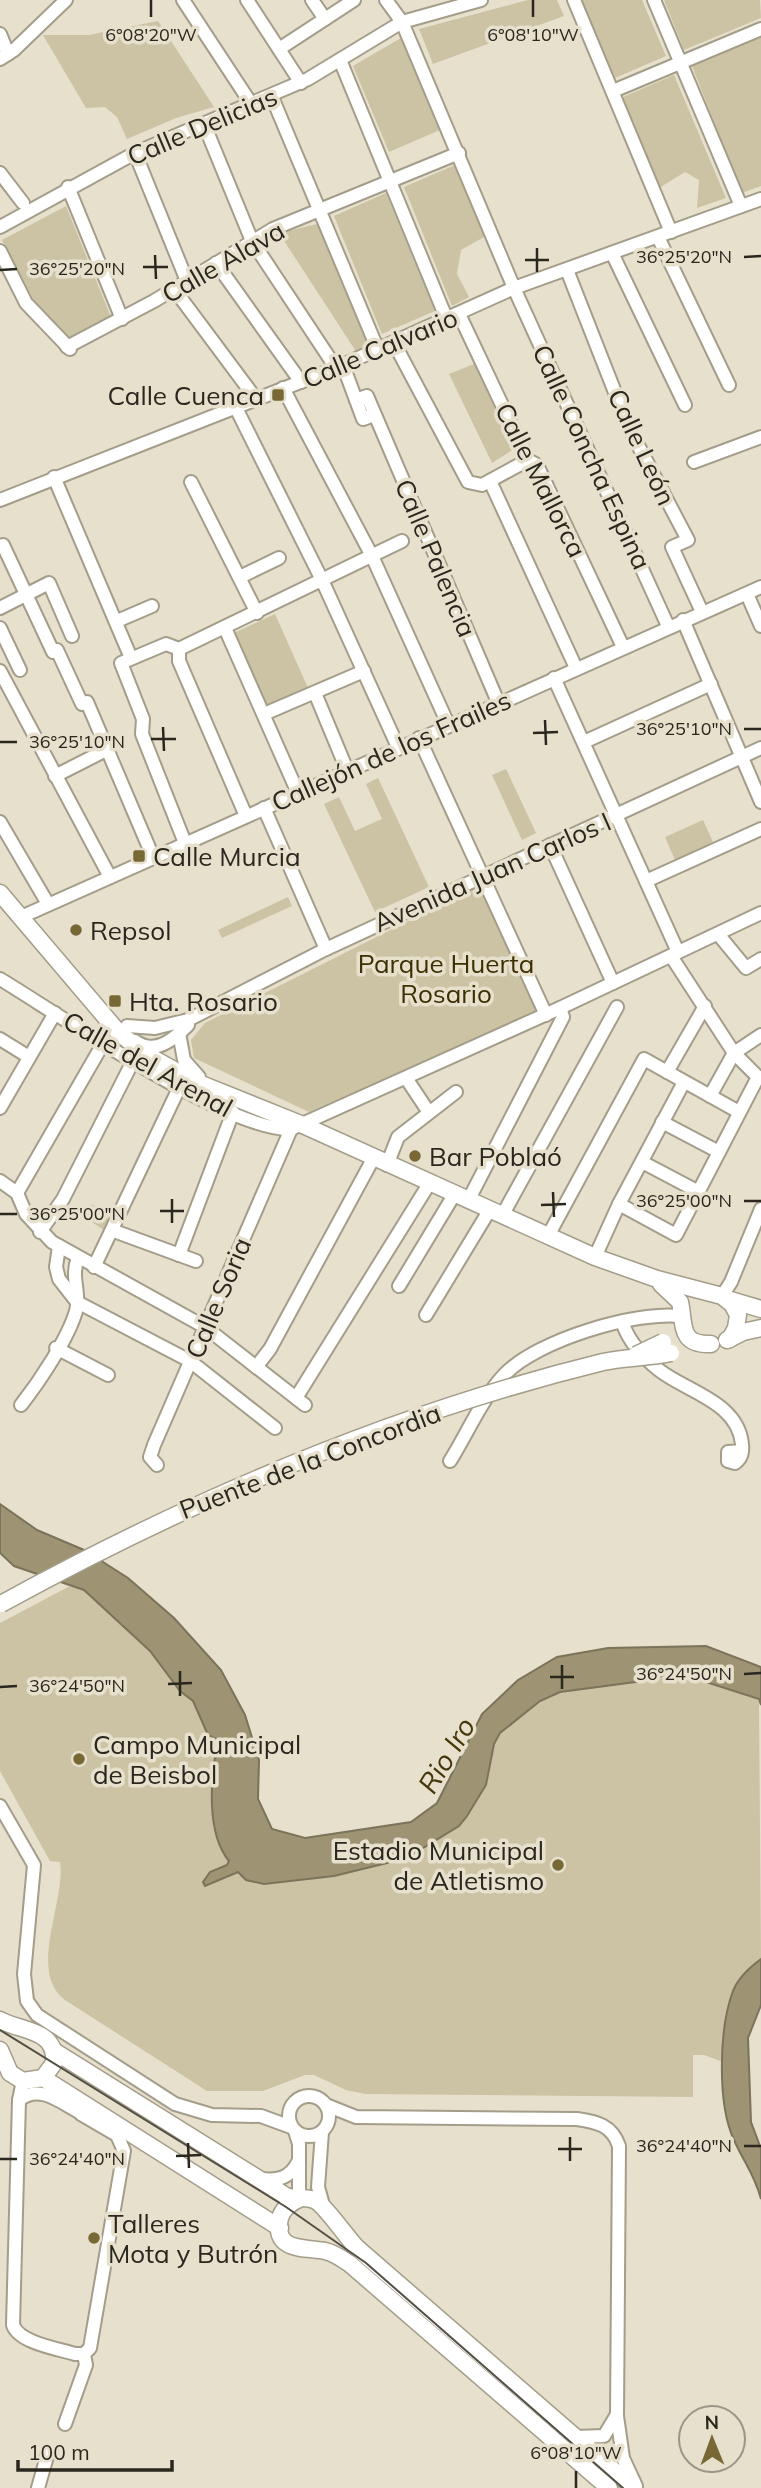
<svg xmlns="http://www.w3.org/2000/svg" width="761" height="2488" font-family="Mulish,sans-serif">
	<rect width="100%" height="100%" fill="#e7e0cc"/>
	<!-- green -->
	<g fill="#ccc3a5">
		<path d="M528,0H557L564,16L433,64L419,29Z"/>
		<path d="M581,0H642L666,56L615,78Z"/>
		<path d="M664,0H760L761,18L684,50Z"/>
		<path d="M158,21L214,107L176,118L127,139L117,117L105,107L86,108L43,35H89Z"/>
		<path d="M761,37V186L742,193L692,66Z"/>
		<path d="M401,38L440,130L389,152L353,66Z"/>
		<path d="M674,75L726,198L697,208L699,180L685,172L659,188L623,97Z"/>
		<path d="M455,165L484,237L461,250L457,274L469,297L452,306L404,187Z"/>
		<path d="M386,193L435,311L382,334L334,216Z"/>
		<path d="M66,206L111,317L68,339L35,303L2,240Z"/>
		<path d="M317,224L369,347L357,353L279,233Z"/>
		<path d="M474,364L514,449L492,463L449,374Z"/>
		<path d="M275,614L308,688L266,706L234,633Z"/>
		<path d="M506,769L536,833L522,840L492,775Z"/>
		<path d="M378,778L429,887L375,912L324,804L339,797L355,831L382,819L366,784Z"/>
		<path d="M703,820L713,842L675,860L665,837Z"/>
		<path d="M482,884L540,1010L309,1112L194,1058L191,1040L205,1023Z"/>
		<path d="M288,897L292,906L222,938L218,930Z"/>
		<path d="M91,1204L108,1213L106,1218L113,1221L107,1232L84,1217Z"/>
		<path d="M70,1586L84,1590L149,1650L180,1691L193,1701L208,1735L218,1740L212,1771L213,1827L222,1853L238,1872L264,1884L334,1876L387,1863L418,1851L467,1816L486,1785L494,1744L499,1733L540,1701L560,1692L643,1681L675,1672L759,1700L761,1959C732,1982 727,2028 723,2062L704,2055H693V2097L365,2094L346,2090L314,2075H305L263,2091H207L65,2000C27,1972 66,1902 60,1862L50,1861L0,1771V1623Z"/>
	</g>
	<!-- water -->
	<g fill="#9e9473" stroke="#7b735a" stroke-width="2">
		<path d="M0,1504L37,1530L84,1550L128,1578L174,1618L221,1670L245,1715L259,1760L258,1799L272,1829L305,1838L411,1822L437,1803L482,1714L518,1680L557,1657L608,1648L706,1646L761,1667V1705L759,1699L675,1672L643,1681L560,1692L540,1701L500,1733L494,1744L486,1785L467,1816L459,1826L418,1851L387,1863L334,1876L264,1884L246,1880L238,1872L205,1886L203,1882L210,1872L227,1865L229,1861C205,1832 211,1774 218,1740L208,1735L193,1701L180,1691L150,1651L84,1590L14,1566L0,1553Z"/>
		<path d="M761,1959V2005L748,2038L751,2122L761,2149V2199C754,2173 744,2163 734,2140C717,2104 719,2028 733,1991C738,1978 750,1967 761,1959Z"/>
	</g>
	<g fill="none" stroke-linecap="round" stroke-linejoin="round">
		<defs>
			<g id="minor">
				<path d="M183,0L252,105"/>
				<path d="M247,0L301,83"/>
				<path d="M312,0L325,19"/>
				<path d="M386,0L402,22L514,288L668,626"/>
				<path d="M574,0L671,232"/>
				<path d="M654,0L741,206"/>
				<path d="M0,34L8,54"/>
				<path d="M279,49L354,0"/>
				<path d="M0,59L14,50L66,0"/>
				<path d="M340,60L447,320"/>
				<path d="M613,91L761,29"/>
				<path d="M272,97L378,350"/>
				<path d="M204,124L252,241L336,368"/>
				<path d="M135,153L187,281"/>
				<path d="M0,173L23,203"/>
				<path d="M68,187L122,319"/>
				<path d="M0,227L135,153L308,79L402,22L481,0"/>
				<path d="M658,237L729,385"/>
				<path d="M0,251L26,303L70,349"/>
				<path d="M612,253L685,405"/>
				<path d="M216,263L301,382"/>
				<path d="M567,270L629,428L688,540L672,547L702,612"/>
				<path d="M174,289L256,399"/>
				<path d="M459,314L528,460L537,465L623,647"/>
				<path d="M394,343L468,482L482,485L528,460"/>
				<path d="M67,347L154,301L273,229L459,153"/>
				<path d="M343,365L363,419L374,415"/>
				<path d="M283,388L372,556L448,724"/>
				<path d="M356,400L367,396L498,702"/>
				<path d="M236,408L322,580L398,747"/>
				<path d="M694,462L761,437"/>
				<path d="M54,477L131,658"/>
				<path d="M490,481L576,668"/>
				<path d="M191,482L257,613"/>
				<path d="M0,500L336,368L514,288L761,199"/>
				<path d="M3,545L53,652L57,650L82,704L87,702L153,857"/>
				<path d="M240,577L279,558"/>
				<path d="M747,594L761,626"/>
				<path d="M0,608L49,583L72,636"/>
				<path d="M683,620L761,802"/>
				<path d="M117,621L152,606"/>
				<path d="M0,628L20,670"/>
				<path d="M225,628L298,793"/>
				<path d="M179,649L166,644L121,663L143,719L142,734L185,843"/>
				<path d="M179,649L402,541"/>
				<path d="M179,649V661L246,816"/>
				<path d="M0,671L110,877"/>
				<path d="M554,678L678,952"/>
				<path d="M315,693L347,770"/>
				<path d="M264,714L364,671"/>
				<path d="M419,738L546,1015"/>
				<path d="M584,742L711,684"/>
				<path d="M55,776L108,749"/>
				<path d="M264,808L326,949"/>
				<path d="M0,822L48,904"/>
				<path d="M550,845L613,983"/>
				<path d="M646,881L761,829"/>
				<path d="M21,917L761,587"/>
				<path d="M718,934L746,968L761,959"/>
				<path d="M671,956L734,1053L758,1077"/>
				<path d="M0,979C58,1014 230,1132 291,1129L560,1008L761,913"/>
				<path d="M127,1026L155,1028L188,1020L326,949L761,748"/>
				<path d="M179,1033L184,1060L199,1077"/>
				<path d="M0,1039L29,1057"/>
				<path d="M135,1041C155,1056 174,1039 188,1025V1020"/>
				<path d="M667,1072L705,1006"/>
				<path d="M406,1078L428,1111"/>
				<path d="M710,1096L734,1053L761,1035"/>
				<path d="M0,1108L55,1013"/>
				<path d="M662,1122L719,1152"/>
				<path d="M642,1162L699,1192"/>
				<path d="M387,1165L398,1137L456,1092"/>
				<path d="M0,1181L17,1193L26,1214L52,1242L205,1327L305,1405"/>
				<path d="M17,1193L104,1042"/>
				<path d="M468,1201L563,1017L560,1008"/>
				<path d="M619,1204L676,1235L758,1077"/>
				<path d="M502,1216L617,1007"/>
				<path d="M114,1231L196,1261"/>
				<path d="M40,1232L63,1199L133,1061"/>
				<path d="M548,1236L644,1059L739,1112"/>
				<path d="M59,1246L56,1267L59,1279L77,1302L190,1361L275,1428"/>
				<path d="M179,1255L233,1112"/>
				<path d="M595,1257L619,1204L684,1082"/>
				<path d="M94,1267L179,1088"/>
				<path d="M399,1286L454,1195"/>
				<path d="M722,1296L731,1282L761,1209"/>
				<path d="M426,1315L489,1211"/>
				<path d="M623,1324C629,1342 644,1358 659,1370C687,1392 738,1402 742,1444C743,1452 742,1458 735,1463L728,1461V1452L742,1451"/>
				<path d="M56,1348L108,1375"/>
				<path d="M256,1367L270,1349L373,1159"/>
				<path d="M296,1398L429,1184"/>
				<path d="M21,1405C39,1382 68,1339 76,1311C81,1293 70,1277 78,1258"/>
				<path d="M450,1461C467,1434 482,1398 505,1374C538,1340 635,1311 681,1316"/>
				<path d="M157,1465L150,1457L154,1445L291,1129"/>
				<path d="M0,1806L34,1865L24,1974L27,2001L37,2015L175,2104L212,2115L261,2116L291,2127"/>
				<path d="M23,2081L19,2100L13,2325C19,2343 59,2349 75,2354H84"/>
				<circle cx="309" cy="2116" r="20"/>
				<path d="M19,2100C40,2083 61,2103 81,2113"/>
				<path d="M326,2105L356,2117L577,2119C597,2122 612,2125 619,2146L617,2416L623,2458L636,2486"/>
				<path d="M295,2131L299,2144V2199"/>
				<path d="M322,2132L318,2187L323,2205"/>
				<path d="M261,2179C278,2181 290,2178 298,2162"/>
				<path d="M65,2424L86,2365L84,2354L90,2348L124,2151L117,2135L81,2114L73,2097"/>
				<path d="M575,2437L604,2436L616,2416"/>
				<path d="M38,2488L48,2453"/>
			</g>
			<g id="major">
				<path d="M0,893L119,1033L147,1055L196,1082L303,1125L595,1257L657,1279L722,1296L732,1304L738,1315L736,1328L730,1339"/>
				<path d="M661,1284L680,1302C685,1324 678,1345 711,1344"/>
				<path d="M727,1299L761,1309"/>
				<path d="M727,1340L743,1332L761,1328"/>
				<path d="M0,2020C22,2032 57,2029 54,2063L43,2078L23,2081L10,2073L0,2050"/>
				<path d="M54,2051L286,2196C295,2200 305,2196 314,2200C323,2203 346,2236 356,2247L634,2488"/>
				<path d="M43,2078L280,2228"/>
				<path d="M299,2199C290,2203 283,2208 280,2218C272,2253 307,2247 325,2251C335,2253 342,2259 350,2264L609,2488"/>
			</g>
		</defs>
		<!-- minor casing -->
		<use href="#minor" stroke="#a39d89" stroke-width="16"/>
		<!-- major casing -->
		<use href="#major" stroke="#a39d89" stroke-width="19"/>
		<!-- minor -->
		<use href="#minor" stroke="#fff" stroke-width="12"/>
		<!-- major -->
		<use href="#major" stroke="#fff" stroke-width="16"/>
		<!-- tram -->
		<path stroke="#534f45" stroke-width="2" d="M0,2030L286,2207L366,2263L623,2488"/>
		<defs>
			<g id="major-bridge">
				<path d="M636,1355L663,1342"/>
				<path d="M1,1604C192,1499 391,1414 603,1362C626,1357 648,1358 671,1353"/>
			</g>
		</defs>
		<!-- major-bridge casing -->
		<use href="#major-bridge" stroke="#a39d89" stroke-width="19" stroke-linecap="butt"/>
		<!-- major-bridge -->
		<use href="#major-bridge" stroke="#fff" stroke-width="16"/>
	</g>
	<!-- ticks -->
	<path fill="none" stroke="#2a271f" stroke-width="2.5" d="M151,0V17M533,0V17M537,248V272M155,255L156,279M744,257L761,256M525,260H549M143,267H168M0,270L17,269M545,720L546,745M163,727L164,751M744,729H761M533,733L558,732M151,739H176M0,742H17M553,1192L554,1217M172,1199V1223M744,1201H761M541,1205L566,1204M160,1211H184M0,1214H17M562,1665V1689M180,1671V1696M744,1674L761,1673M550,1677H574M168,1684L192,1683M0,1687L17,1686M570,2137V2161M188,2143L189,2168M744,2146H761M558,2149H582M176,2156L201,2155M0,2159H17M576,2471V2488"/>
	<!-- markers -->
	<g fill="#776835" stroke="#e7e0cc" stroke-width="2.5">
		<rect x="271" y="388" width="14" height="14" rx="3.5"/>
		<rect x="132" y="849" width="14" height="14" rx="3.5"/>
		<circle cx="76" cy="930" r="7"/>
		<rect x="108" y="994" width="14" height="14" rx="3.5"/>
		<circle cx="415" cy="1156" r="7"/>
		<circle cx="79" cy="1759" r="7"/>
		<circle cx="558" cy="1865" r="7"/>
		<circle cx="94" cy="2238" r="7"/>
	</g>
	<g text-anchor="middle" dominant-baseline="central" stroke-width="7" stroke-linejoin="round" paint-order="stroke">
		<!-- street labels -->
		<g font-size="26" fill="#2a271f" stroke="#e7e0cc">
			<text transform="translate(202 126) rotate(-23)">Calle Delicias</text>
			<text transform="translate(223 262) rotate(-30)">Calle Alava</text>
			<text transform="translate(380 348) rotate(-23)">Calle Calvario</text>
			<text transform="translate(642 447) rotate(65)">Calle León</text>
			<text transform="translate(592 457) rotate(65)">Calle Concha Espina</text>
			<text transform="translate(541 480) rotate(63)">Calle Mallorca</text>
			<text transform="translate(436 558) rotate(67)">Calle Palencia</text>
			<text transform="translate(391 751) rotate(-24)">Callejón de los Frailes</text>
			<text transform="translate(492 872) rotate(-24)">Avenida Juan Carlos I</text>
			<text transform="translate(148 1064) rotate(29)">Calle del Arenal</text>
			<text transform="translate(218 1298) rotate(-67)">Calle Soria</text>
			<text transform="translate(310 1461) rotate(-21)">Puente de la Concordia</text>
		</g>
		<!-- poi labels -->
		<g font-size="26" fill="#2a271f" stroke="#e7e0cc" text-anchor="start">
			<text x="264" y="395" text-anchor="end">Calle Cuenca</text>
			<text x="153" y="856">Calle Murcia</text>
			<text x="90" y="930">Repsol</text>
			<text x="129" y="1001">Hta. Rosario</text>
			<text x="429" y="1156">Bar Poblaó</text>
			<text x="93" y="1744">Campo Municipal<tspan x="93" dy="30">de Beisbol</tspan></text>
			<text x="544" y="1850" text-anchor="end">Estadio Municipal<tspan x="544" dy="30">de Atletismo</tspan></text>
			<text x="108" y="2223">Talleres<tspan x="108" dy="30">Mota y Butrón</tspan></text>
		</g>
		<!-- park labels -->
		<g font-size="26" fill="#3c3002" stroke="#e7e0cc">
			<text x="446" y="963">Parque Huerta<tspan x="446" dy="30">Rosario</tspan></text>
		</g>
		<!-- water labels -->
		<g font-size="28" font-style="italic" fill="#44370b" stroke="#e7e0cc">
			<text transform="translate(446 1755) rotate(-59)">Rio Iro</text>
		</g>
	</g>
	<g font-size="18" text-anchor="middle" fill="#2a271f" stroke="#e7e0cc" stroke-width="7" stroke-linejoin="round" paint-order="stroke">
		<text x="151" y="41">6°08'20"W</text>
		<text x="533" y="41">6°08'10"W</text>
		<text x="684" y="263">36°25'20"N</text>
		<text x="77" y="275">36°25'20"N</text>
		<text x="684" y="735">36°25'10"N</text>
		<text x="77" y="748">36°25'10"N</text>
		<text x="684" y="1207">36°25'00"N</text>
		<text x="77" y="1220">36°25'00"N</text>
		<text x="684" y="1680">36°24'50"N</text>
		<text x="77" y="1692">36°24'50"N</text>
		<text x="684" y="2152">36°24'40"N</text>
		<text x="77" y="2165">36°24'40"N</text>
		<text x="576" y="2459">6°08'10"W</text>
	</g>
	<!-- north arrow -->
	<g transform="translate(712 2439) rotate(359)"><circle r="33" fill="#e7e0cc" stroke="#9b9687" stroke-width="2"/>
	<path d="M0-5L12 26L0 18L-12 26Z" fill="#776835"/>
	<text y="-10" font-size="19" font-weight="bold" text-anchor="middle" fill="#2a271f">N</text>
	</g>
	<!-- scale -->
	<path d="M18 2460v10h154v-10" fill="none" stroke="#2a271f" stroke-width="3.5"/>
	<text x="28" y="2460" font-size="21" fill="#2a271f" stroke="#e7e0cc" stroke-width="5" paint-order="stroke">100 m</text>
</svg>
